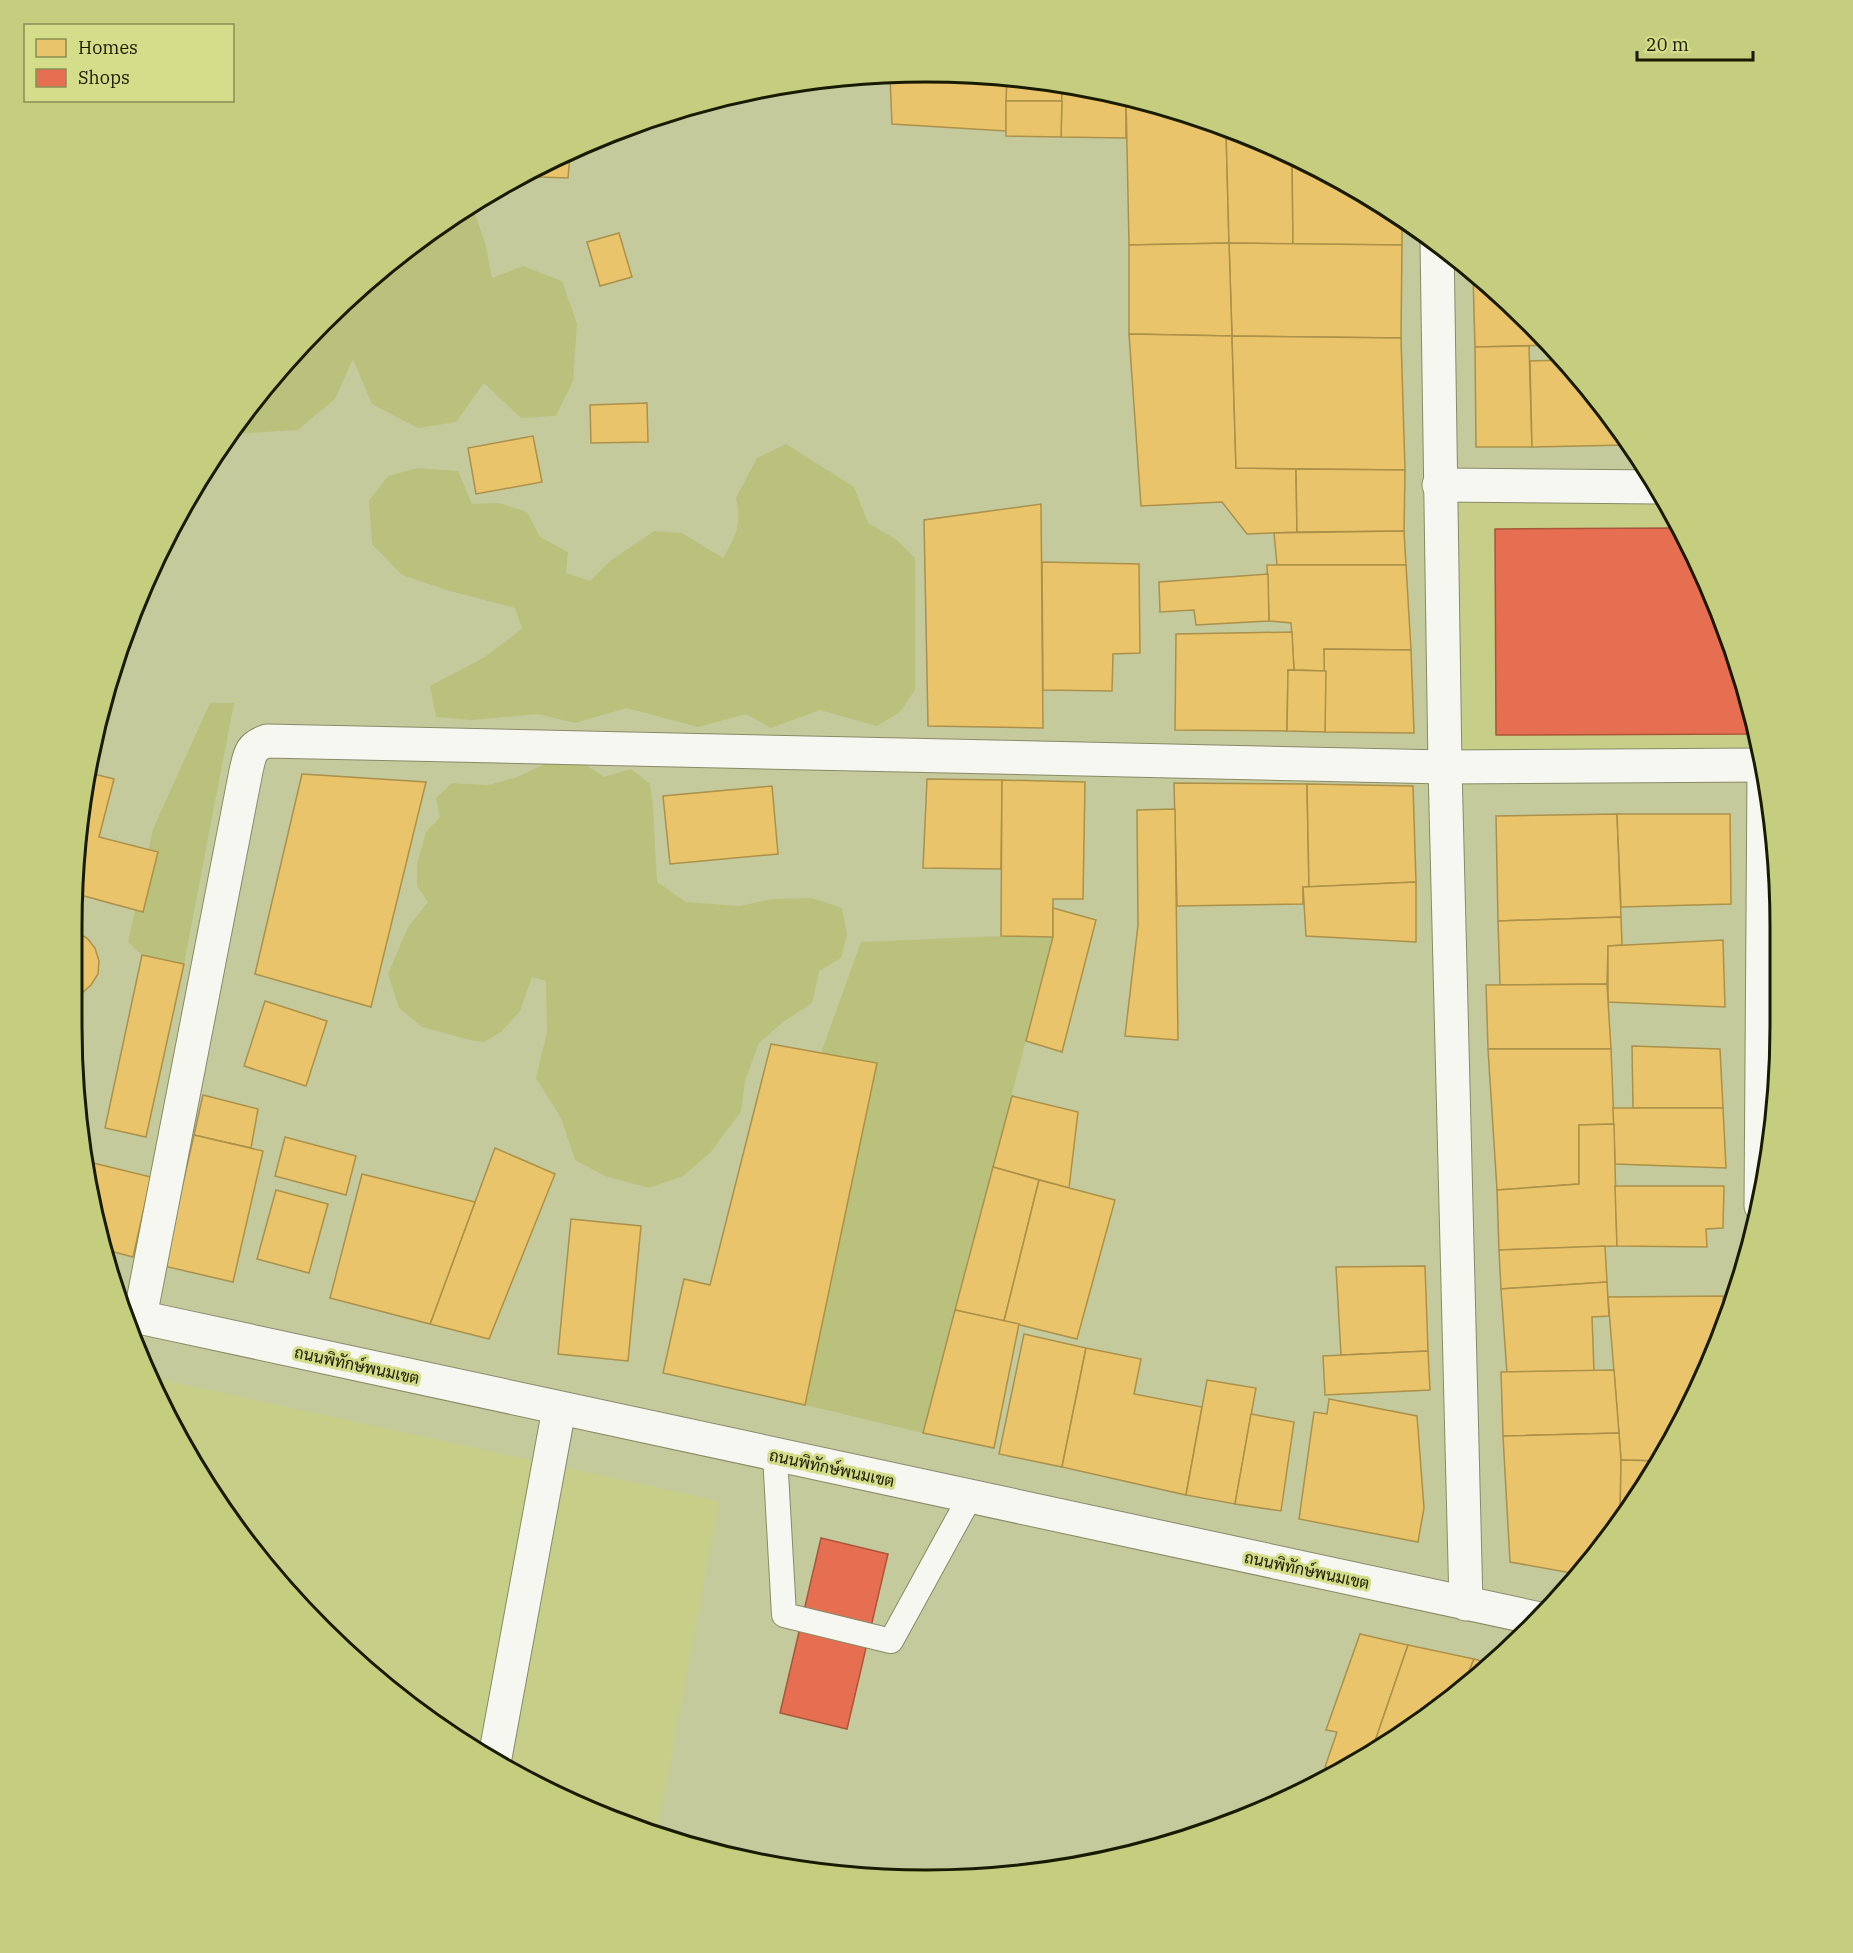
<svg xmlns="http://www.w3.org/2000/svg" width="1853" height="1953" font-family="'IBM Plex Serif',Sarabun,serif">
	<rect width="100%" height="100%" fill="#c5ca9d"/>
	<!-- built -->
	<g fill="#c7ce88">
		<path d="M1449,495L1667,500L1736,652L1760,756L1454,757Z"/>
		<path d="M150,1377L719,1501L656,1837L500,1767L363,1669L216,1502Z"/>
	</g>
	<!-- green -->
	<g fill="#bac17d">
		<path d="M466,210L475,214L486,246L492,278L523,266L562,281L577,324L573,381L556,416L521,418L484,383L456,422L418,428L372,404L353,359L335,399L298,430L236,434L219,467L195,499L191,498L249,406L363,284Z"/>
		<path d="M786,444L854,487L868,523L897,540L915,558V690L900,712L877,726L820,710L771,728L746,714L698,727L627,708L575,723L537,714L471,720L436,717L430,686L485,657L522,629L515,608L450,591L402,575L372,544L369,501L388,476L417,468L458,471L472,504L499,503L527,512L540,537L568,552L566,573L590,581L610,561L654,531L682,533L723,558C736,535 742,525 736,498L757,458Z"/>
		<path d="M210,703H234L184,964L142,955L128,942L153,829Z"/>
		<path d="M549,762L586,765L604,777L631,769L650,784L653,808L657,882L686,902L740,906L772,899L812,898L842,908L847,934L841,958L819,971L812,1003L783,1022L759,1043L745,1081L741,1112L710,1153L683,1176L649,1188L605,1176L575,1160L561,1118L536,1078L547,1032L546,981L532,977L520,1011L501,1032L484,1042L470,1040L422,1027L399,1008L388,974L408,927L428,902L417,886V864L426,832L440,817L436,798L452,783L489,785L517,777Z"/>
		<path d="M1001,936L1053,937L923,1433L805,1405L877,1064L821,1053L861,942Z"/>
	</g>
	<!-- homes -->
	<g fill="#e9c46a" stroke="#ab914a" stroke-width="1.5">
		<path d="M983,74L1007,78L1006,131L892,124L890,77Z"/>
		<path d="M1007,78L1062,87V101H1006Z"/>
		<path d="M1062,87L1126,98V138L1061,137Z"/>
		<path d="M1126,98L1148,101L1226,130L1229,243L1129,245Z"/>
		<path d="M1006,101H1062L1061,137L1006,136Z"/>
		<path d="M1226,130L1292,155L1293,244L1229,243Z"/>
		<path d="M570,155L568,178L539,177V168Z"/>
		<path d="M1292,155L1305,160L1402,221V245L1293,244Z"/>
		<path d="M619,233L632,277L600,286L587,242Z"/>
		<path d="M1229,243L1402,245L1401,338L1232,336Z"/>
		<path d="M1229,243L1232,336L1129,334V245Z"/>
		<path d="M1473,274L1550,345L1475,347Z"/>
		<path d="M1129,334L1232,336L1236,468L1296,469L1297,532L1247,534L1222,502L1141,506Z"/>
		<path d="M1232,336L1401,338L1405,470L1236,468Z"/>
		<path d="M1529,346L1532,447H1476L1475,347Z"/>
		<path d="M1566,360L1569,363L1628,445L1532,447L1530,361Z"/>
		<path d="M647,403L648,442L591,443L590,405Z"/>
		<path d="M533,436L542,482L476,494L468,448Z"/>
		<path d="M1296,469L1405,470L1404,531L1297,532Z"/>
		<path d="M1041,504L1043,728L928,726L924,520Z"/>
		<path d="M1404,531L1406,565H1277L1274,533Z"/>
		<path d="M1042,562L1139,564L1140,653L1113,654L1112,691L1043,690Z"/>
		<path d="M1267,565H1406L1411,650L1324,649L1326,671L1294,670L1291,623L1269,621Z"/>
		<path d="M1268,574L1269,621L1196,625L1194,610L1160,612L1159,582Z"/>
		<path d="M1292,632L1294,670H1288L1287,731L1175,730L1176,634Z"/>
		<path d="M1324,649L1411,650L1414,733L1325,732Z"/>
		<path d="M1288,670L1326,671L1325,732L1287,731Z"/>
		<path d="M90,773L114,779L99,837L158,852L143,912L84,896L75,932L87,938L95,948L99,961L98,974L91,985L81,994L72,996L74,870Z"/>
		<path d="M302,774L426,782L371,1007L255,974Z"/>
		<path d="M927,779L1002,780L1001,869L923,868Z"/>
		<path d="M1002,780L1085,782L1083,899H1053V937L1001,936Z"/>
		<path d="M1174,783L1307,784L1309,887H1303V904L1177,906Z"/>
		<path d="M1307,784L1413,786L1416,882L1309,887Z"/>
		<path d="M772,786L778,854L670,864L663,796Z"/>
		<path d="M1175,809L1178,1040L1125,1036L1138,925L1137,810Z"/>
		<path d="M1617,814L1621,917L1498,921L1496,816Z"/>
		<path d="M1617,814H1730L1731,904L1621,907Z"/>
		<path d="M1416,882V942L1306,936L1303,887Z"/>
		<path d="M1053,908L1096,920L1062,1052L1026,1041L1053,937Z"/>
		<path d="M1621,917L1622,945L1608,946L1607,984L1500,985L1498,921Z"/>
		<path d="M1723,940L1725,1007L1608,1002V946Z"/>
		<path d="M142,955L184,964L146,1137L105,1128Z"/>
		<path d="M1607,984L1611,1049H1488L1486,985Z"/>
		<path d="M265,1001L327,1021L306,1086L244,1066Z"/>
		<path d="M771,1044L877,1063L805,1405L663,1373L684,1279L710,1285Z"/>
		<path d="M1632,1046L1720,1049L1723,1108H1633Z"/>
		<path d="M1488,1049H1611L1614,1124L1579,1125V1184L1497,1190Z"/>
		<path d="M203,1095L258,1109L251,1148L194,1135Z"/>
		<path d="M1012,1096L1078,1112L1069,1188L993,1167Z"/>
		<path d="M1613,1108H1723L1726,1168L1615,1164Z"/>
		<path d="M1614,1124L1617,1246L1499,1250L1497,1190L1579,1184V1125Z"/>
		<path d="M194,1135L263,1151L233,1282L164,1266Z"/>
		<path d="M285,1137L356,1156L346,1195L275,1176Z"/>
		<path d="M495,1148L555,1174L489,1339L430,1324Z"/>
		<path d="M85,1161L151,1177L133,1257L106,1250L88,1194Z"/>
		<path d="M993,1167L1039,1180L1004,1321L955,1310Z"/>
		<path d="M362,1174L475,1202L430,1324L330,1298Z"/>
		<path d="M1039,1180L1115,1200L1077,1339L1004,1321Z"/>
		<path d="M1615,1186H1724L1723,1228L1706,1229L1707,1247L1617,1246Z"/>
		<path d="M276,1190L328,1204L309,1273L257,1259Z"/>
		<path d="M571,1219L641,1226L628,1361L558,1354Z"/>
		<path d="M1605,1246L1607,1282L1501,1289L1499,1250Z"/>
		<path d="M1425,1266L1428,1351L1341,1355L1336,1267Z"/>
		<path d="M1607,1282L1609,1316L1592,1317L1594,1371L1507,1373L1501,1289Z"/>
		<path d="M1723,1296L1724,1328L1716,1354L1659,1461L1621,1460L1608,1297Z"/>
		<path d="M955,1310L1019,1324L994,1448L923,1433Z"/>
		<path d="M1024,1334L1086,1348L1062,1467L999,1454Z"/>
		<path d="M1086,1348L1141,1359L1134,1394L1202,1407L1186,1495L1062,1467Z"/>
		<path d="M1428,1351L1430,1390L1325,1395L1323,1356Z"/>
		<path d="M1614,1370L1619,1433L1503,1436L1501,1372Z"/>
		<path d="M1207,1380L1256,1388L1235,1504L1186,1495Z"/>
		<path d="M1329,1399L1417,1416L1424,1508L1418,1542L1299,1519L1314,1412L1327,1414Z"/>
		<path d="M1251,1414L1294,1422L1281,1511L1235,1504Z"/>
		<path d="M1619,1433L1621,1460L1620,1522L1577,1574L1510,1562L1503,1436Z"/>
		<path d="M1621,1460L1659,1461L1637,1502L1620,1522Z"/>
		<path d="M1360,1634L1408,1645L1371,1753L1354,1766L1342,1772L1325,1767L1337,1732L1326,1730Z"/>
		<path d="M1408,1645L1474,1659L1465,1681L1371,1753Z"/>
		<path d="M1474,1659L1489,1663L1465,1681Z"/>
	</g>
	<!-- shops -->
	<g fill="#e76f51" stroke="#a95639" stroke-width="1.5">
		<path d="M1680,528L1736,652L1755,734L1496,735L1495,529Z"/>
		<path d="M821,1538L888,1554L847,1729L780,1713Z"/>
	</g>
	<g fill="none" stroke-linecap="round" stroke-linejoin="round">
		<defs>
			<path id="lane" d="M775,1455L784,1615L891,1641L970,1497"/>
			<g id="street">
				<path d="M1437,242L1445,767L1466,1604"/>
				<path d="M1439,485L1657,487"/>
				<path d="M1761,1206L1764,773"/>
				<path d="M140,1317L246,771C250,754 250,747 267,741L1445,767L1762,765"/>
				<path d="M494,1763L559,1409"/>
			</g>
			<path id="primary" d="M125,1314L1540,1619"/>
		</defs>
		<!-- lane casing -->
		<use href="#lane" stroke="#888b67" stroke-width="26"/>
		<!-- street casing -->
		<use href="#street" stroke="#888b67" stroke-width="35"/>
		<!-- primary casing -->
		<use href="#primary" stroke="#888b67" stroke-width="35"/>
		<!-- lane -->
		<use href="#lane" stroke="#f6f7f0" stroke-width="24"/>
		<!-- street -->
		<use href="#street" stroke="#f6f7f0" stroke-width="33"/>
		<!-- primary -->
		<use href="#primary" stroke="#f6f7f0" stroke-width="33"/>
	</g>
	<g text-anchor="middle" dominant-baseline="central" stroke-width="6" stroke-linejoin="round" paint-order="stroke">
		<!-- street labels -->
		<g font-size="16" fill="#191b00" stroke="#d4dd8a">
			<text transform="translate(357 1365) rotate(12)">ถนนพิทักษ์พนมเขต</text>
			<text transform="translate(832 1468) rotate(12)">ถนนพิทักษ์พนมเขต</text>
			<text transform="translate(1307 1570) rotate(12)">ถนนพิทักษ์พนมเขต</text>
		</g>
	</g>
	<!-- crop -->
	<path d="M0 0H1853V1953H0ZM926 82H926A844 844 0 0 1 1770 926V1026A844 844 0 0 1 926 1870H926A844 844 0 0 1 82 1026V926A844 844 0 0 1 926 82Z" fill="#c5cd7f" fill-rule="evenodd"/>
	<path fill="none" stroke="#191b00" stroke-width="3" d="M926 82H926A844 844 0 0 1 1770 926V1026A844 844 0 0 1 926 1870H926A844 844 0 0 1 82 1026V926A844 844 0 0 1 926 82Z"/>
	<!-- legend -->
	<rect x="24" y="24" width="210" height="78" fill="#d4dd8a" stroke="#898f53" stroke-width="1.5"/>
	<rect x="36" y="39" width="30" height="18" fill="#e9c46a" stroke="#898f53" stroke-width="1.5"/>
	<text x="78" y="54" font-size="18" fill="#191b00">Homes</text>
	<rect x="36" y="69" width="30" height="18" fill="#e76f51" stroke="#898f53" stroke-width="1.5"/>
	<text x="78" y="84" font-size="18" fill="#191b00">Shops</text>
	<!-- scale -->
	<path d="M1637 51v9h116v-9" fill="none" stroke="#191b00" stroke-width="3"/>
	<text x="1646" y="51" font-size="18" fill="#191b00" stroke="#d4dd8a" stroke-width="4.5" paint-order="stroke">20 m</text>
</svg>
